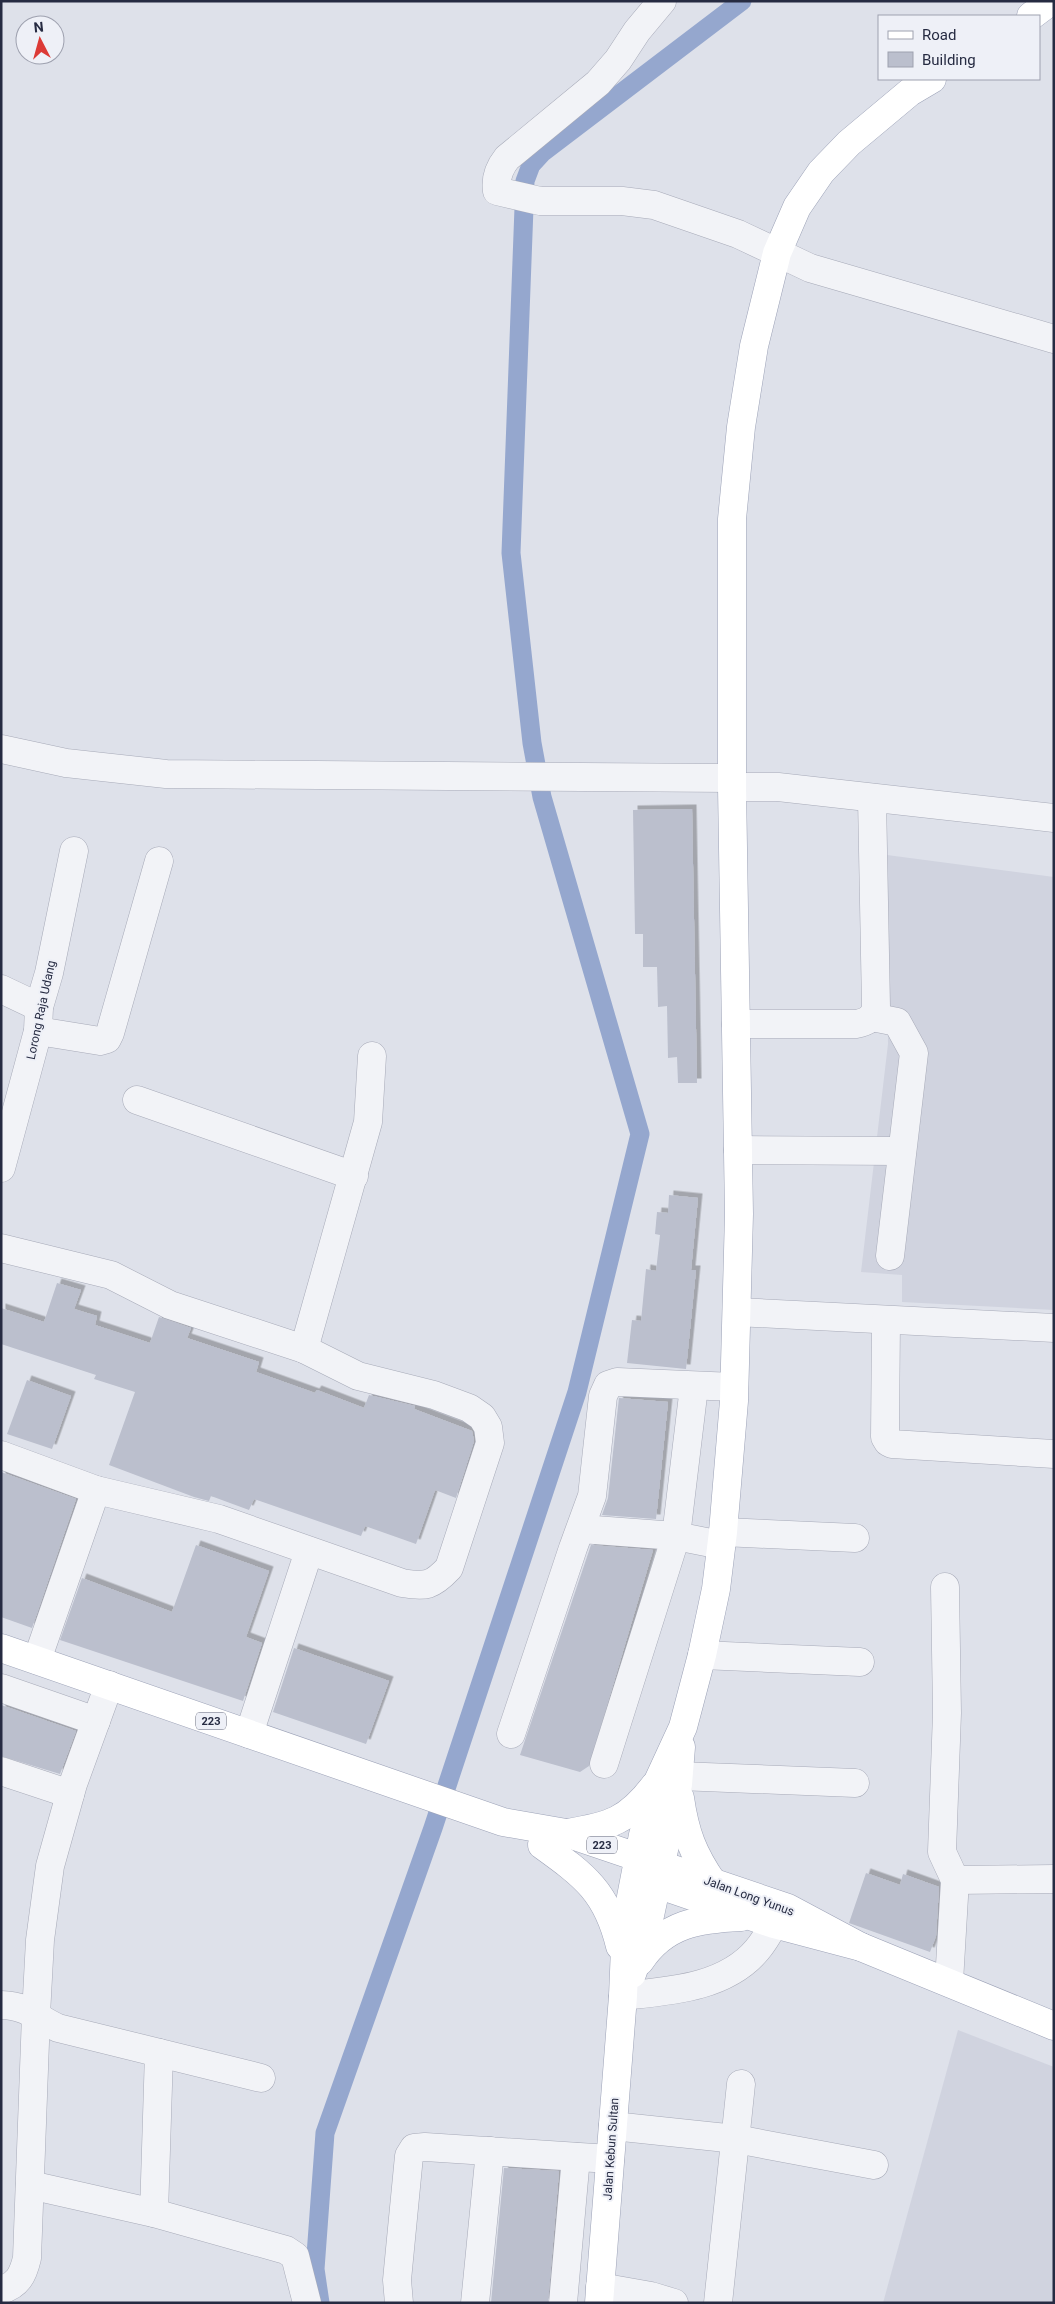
<svg xmlns="http://www.w3.org/2000/svg" width="1055" height="2304" font-family="Roboto,sans-serif">
	<defs>
		<filter id="shadow"><feDropShadow dx="4.5" dy="-4.5" stdDeviation="0" flood-color="#0004"/></filter>
	</defs>
	<rect width="100%" height="100%" fill="#dee1ea"/>
	<!-- built -->
	<g fill="#d0d3df">
		<path d="M887,855L1054,877V1310L902,1302V1275L861,1272L888,1044Z"/>
		<path d="M958,2030L1054,2067V2303H883Z"/>
	</g>
	<g fill="none" stroke-linecap="round" stroke-linejoin="round">
		<!-- canal -->
		<path stroke="#95a7ce" stroke-width="19" d="M320,2303L315,2269L325,2133L433,1828L577,1392L640,1134L542,797L532,743L511,553L525,181L531,165L542,153L742,1"/>
	</g>
	<!-- building -->
	<g fill="#bbbfcd" filter="url(#shadow)">
		<path d="M692,809L697,1083H678L677,1057L668,1058L667,1006L658,1007L657,967H643V934H635L633,810Z"/>
		<path d="M669,1195L698,1198L691,1270H696L686,1369L627,1363L632,1320L641,1321L646,1269L656,1271L660,1235L655,1234L657,1212L668,1213Z"/>
		<path d="M57,1283L81,1290L74,1309L97,1316L95,1325L150,1343L159,1317L191,1328L187,1338L259,1362L256,1372L315,1393L317,1390L364,1408L369,1395L415,1406L414,1409L472,1431L474,1441L456,1498L435,1490L416,1544L365,1526L361,1536L254,1499L249,1510L211,1496L209,1501L194,1497L109,1465L135,1392L94,1379L96,1375L1,1344V1308L44,1322Z"/>
		<path d="M27,1380L71,1396L52,1449L7,1434Z"/>
		<path d="M619,1398L668,1402L656,1519L602,1515L608,1498Z"/>
		<path d="M1,1472L76,1499L32,1628L1,1617Z"/>
		<path d="M196,1545L269,1571L246,1637L262,1643L243,1701L60,1640L82,1578L172,1612Z"/>
		<path d="M591,1545L653,1550L589,1766L580,1772L520,1755Z"/>
		<path d="M294,1648L389,1681L366,1744L273,1712Z"/>
		<path d="M1,1705L76,1731L60,1774L1,1756Z"/>
		<path d="M866,1873L900,1885L903,1874L939,1887L936,1936L930,1952L849,1923Z"/>
		<path d="M504,2168L559,2171L548,2303H491Z"/>
	</g>
	<g fill="none" stroke-linecap="round" stroke-linejoin="round">
		<defs>
			<g id="minor">
				<path d="M662,1L637,31L618,60L598,83L507,158C499,168 495,178 497,191L540,201H622L654,205L738,234L810,268L1054,339"/>
				<path d="M1,749L66,763L166,774L732,778"/>
				<path d="M732,787H778L1054,818"/>
				<path d="M1,989L39,1007"/>
				<path d="M872,1017L897,1022L914,1053L890,1256"/>
				<path d="M736,1024H856C867,1022 874,1018 876,1007L872,798"/>
				<path d="M38,1031L100,1041L107,1039L110,1033L159,861"/>
				<path d="M137,1100L354,1176"/>
				<path d="M738,1150L902,1151"/>
				<path d="M1,1168L38,1031L39,1007L49,973L74,851"/>
				<path d="M1,1248L111,1275L170,1305L304,1349L358,1376L434,1395L469,1408L482,1417L488,1427L490,1443L449,1568C432,1586 426,1587 402,1583L219,1519L96,1490L1,1455"/>
				<path d="M737,1312L1054,1328"/>
				<path d="M886,1320L885,1437L888,1442L892,1444L1054,1454"/>
				<path d="M304,1349L368,1122L372,1056"/>
				<path d="M694,1387L676,1536L721,1545"/>
				<path d="M581,1529L676,1536L604,1764"/>
				<path d="M723,1532L855,1538"/>
				<path d="M945,1587L947,1713L942,1852L955,1880L949,1982"/>
				<path d="M702,1655L860,1662"/>
				<path d="M37,1660L96,1490"/>
				<path d="M1,1688L96,1721"/>
				<path d="M249,1734L309,1551"/>
				<path d="M511,1734L573,1548L592,1496L603,1396L608,1385L617,1382L734,1387"/>
				<path d="M1,1771L70,1794"/>
				<path d="M679,1776L855,1783"/>
				<path d="M955,1880L1054,1879"/>
				<path d="M623,1996C669,1991 725,1988 757,1950C764,1942 769,1933 774,1924"/>
				<path d="M1,2005C30,2006 35,2018 58,2028L261,2078"/>
				<path d="M613,2126L736,2139L874,2165"/>
				<path d="M30,2185L154,2213L286,2250L295,2256L307,2303"/>
				<path d="M154,2213L159,2053"/>
				<path d="M600,2287L651,2296L674,2303"/>
				<path d="M1,2290C18,2285 23,2275 27,2258L36,2015L40,1940L50,1866L73,1784L109,1685"/>
				<path d="M399,2303L397,2280L409,2156L414,2148L425,2147L610,2159"/>
				<path d="M475,2303L490,2151"/>
				<path d="M563,2303L576,2157"/>
				<path d="M718,2303L741,2084"/>
			</g>
			<g id="major">
				<path d="M1031,16L1051,1"/>
				<path d="M1,1648L503,1822L566,1833L788,1908L861,1947"/>
				<path d="M680,1798C685,1833 693,1854 713,1883"/>
				<path d="M567,1833C610,1826 628,1821 655,1785"/>
				<path d="M542,1845C585,1876 607,1892 620,1946"/>
				<path d="M654,1883L774,1924L861,1947L1054,2026"/>
				<path d="M640,1961C665,1923 699,1919 741,1917"/>
				<path d="M632,1974L646,1934L678,1784L681,1747"/>
				<path d="M599,2303L623,1996L626,1923L643,1835L659,1779L683,1727L702,1655L716,1589L723,1532L734,1401L739,1214L732,787V519L741,427L754,346L777,253L797,207L821,172L849,143L910,92L932,79"/>
			</g>
		</defs>
		<!-- minor casing -->
		<use href="#minor" stroke="#a7aab8" stroke-width="29"/>
		<!-- major casing -->
		<use href="#major" stroke="#9ca2b7" stroke-width="29"/>
		<!-- minor -->
		<use href="#minor" stroke="#f2f3f7" stroke-width="28"/>
		<!-- major -->
		<use href="#major" stroke="#fff" stroke-width="28"/>
	</g>
	<g text-anchor="middle" dominant-baseline="central" stroke-width="4" stroke-linejoin="round" paint-order="stroke">
		<!-- shield labels -->
		<g fill="#eef0f7" stroke="#626678" stroke-width="1">
			<rect x="196" y="1712.5" width="30" height="17" rx="4"/>
			<rect x="587" y="1836.5" width="30" height="17" rx="4"/>
		</g>
		<g font-size="11" font-weight="bold" fill="#262b42">
			<text x="211" y="1721">223</text>
			<text x="602" y="1845">223</text>
		</g>
		<!-- street labels -->
		<g font-size="12" fill="#262b42" stroke="#eef0f7">
			<text transform="translate(41 1010) rotate(-78)">Lorong Raja Udang</text>
			<text transform="translate(749 1896) rotate(20)">Jalan Long Yunus</text>
			<text transform="translate(611 2149) rotate(-86)">Jalan Kebun Sultan</text>
		</g>
	</g>
	<!-- border -->
	<rect width="1055" height="2304" fill="none" stroke="#262b42" stroke-width="5"/>
	<!-- legend -->
	<rect x="878" y="15" width="162" height="65" fill="#eef0f7" stroke="#9ea1af"/>
	<rect x="888" y="31" width="25" height="8" fill="#ffffff" stroke="#9ea1af"/>
	<text x="922" y="40" font-size="15" fill="#262b42">Road</text>
	<rect x="888" y="52" width="25" height="15" fill="#bbbfcd" stroke="#9ea1af"/>
	<text x="922" y="65" font-size="15" fill="#262b42">Building</text>
	<!-- north arrow -->
	<g transform="translate(40 40) rotate(354)"><circle r="24" fill="#eef0f7" stroke="#9ea1af"/>
	<path d="M0-4L9 19L0 12L-9 19Z" fill="#dc3a36"/>
	<text y="-8" font-size="14" font-weight="bold" text-anchor="middle" fill="#262b42">N</text>
	</g>
</svg>
